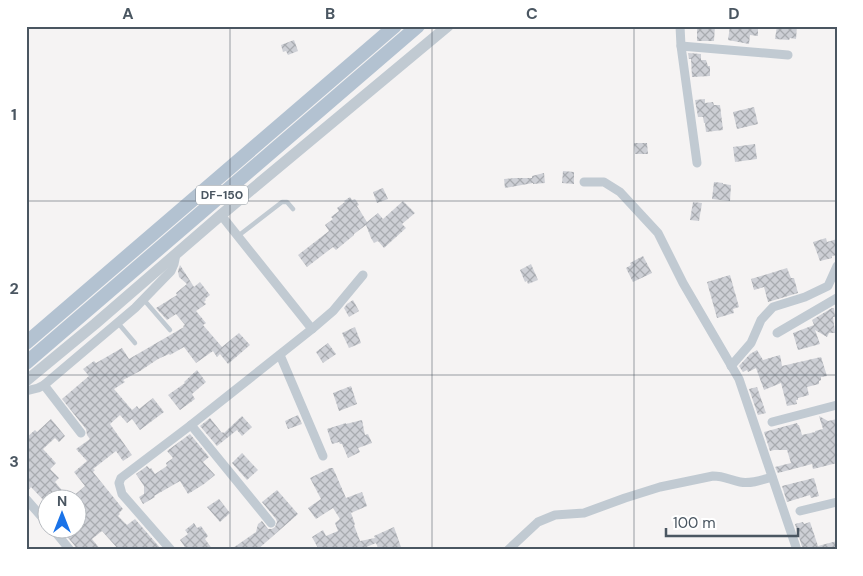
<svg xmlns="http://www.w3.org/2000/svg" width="863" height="576" font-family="'DM Sans',sans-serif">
	<defs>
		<pattern id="building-cross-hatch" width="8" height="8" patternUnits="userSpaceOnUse" patternTransform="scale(1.25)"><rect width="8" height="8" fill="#cdcfd5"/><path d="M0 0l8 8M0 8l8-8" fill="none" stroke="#a8abb0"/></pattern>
	</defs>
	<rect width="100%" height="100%" fill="#f5f3f3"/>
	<!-- building -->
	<g fill="url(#building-cross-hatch)">
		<path d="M697,26H715L714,41H697Z"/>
		<path d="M730,26H758V36L750,35L749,44L728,40Z"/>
		<path d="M777,26H797L796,39L790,38L789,40L775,39Z"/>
		<path d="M294,40L298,51L288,55L286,51L283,52L281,45Z"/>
		<path d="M688,53L701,54V60H706L708,66H710V76L692,77L691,59H689Z"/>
		<path d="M705,99V103L713,102L714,105H720L723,130L706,132L705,123H704L703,117H698L695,100Z"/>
		<path d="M754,107L758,124L737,129L733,112Z"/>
		<path d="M634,143H647L648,154H635Z"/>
		<path d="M755,144L757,159L735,162L733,147Z"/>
		<path d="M563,171L574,172V184L562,183Z"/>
		<path d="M544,173L545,183L533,184V183L505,188L504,179L515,178H532V176Z"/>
		<path d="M714,182L723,183V184L731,185L730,201L712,199Z"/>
		<path d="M383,188L388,199L377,203L373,192Z"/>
		<path d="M350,197L352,200L355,199L359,205L357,206L367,222L378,213L383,219L403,201L415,213L402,224L406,228L384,248L378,241L374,243L371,238L366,225L354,234V235L336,250L333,247L307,267L298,255L329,231L325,225L333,219L331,217L339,211L337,208L345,202L344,201Z"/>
		<path d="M693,202L702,203L699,221L690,220Z"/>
		<path d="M826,238L827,242L837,239V255L832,256V258L820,261L813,242Z"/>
		<path d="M643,256L652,273L633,282L626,268L631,265L630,263Z"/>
		<path d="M531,264L538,280L528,284L527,281L525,282L520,270Z"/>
		<path d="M180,265L194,287L200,282L210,295L205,299L206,300L204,302L206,304L196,311L206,323L203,325L222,347L239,333L250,345L228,364L220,354L217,357L213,351L196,363L184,347L170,355L169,354L158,359L140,371L123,380L125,382L114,389L132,410L137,406L139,409L153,398L164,412L140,430L132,419L127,423L120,415L110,424L132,455L123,461L116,451L93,469L95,470L93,472L123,509L119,513L120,514L118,516L127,525L135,519L162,550H119L102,531L92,539L101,550H76L75,546L60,528H78V498H71L85,486L74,472L87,461L76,449L90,439L87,435L86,429L62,399L89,376L83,369L94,361L96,363L122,348L129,359L184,327L183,326L185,325L176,314L167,320L156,308L177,295L176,293L187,284L179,277L178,271Z"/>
		<path d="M787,268L791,278H794L798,293L768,302L764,287L754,290L751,279Z"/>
		<path d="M730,275L739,307L733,309L734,313L717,318L707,282Z"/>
		<path d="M353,300L359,311L349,317L344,308L347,304Z"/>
		<path d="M832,308H834L835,317H833L835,333H829L827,337L815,330L820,344L798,350L793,333L814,325L812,320Z"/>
		<path d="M355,327L361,343L349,348L342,333Z"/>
		<path d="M328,343L336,354L323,363L316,352Z"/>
		<path d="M757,350L763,360L780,355L782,366L821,357L827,376L821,377V380L819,381V384L807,387L809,395L798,398V400H796L797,404L787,406L781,383L764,390L756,368L748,372L747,370L743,372L739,366L750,354Z"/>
		<path d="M197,370L206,382L192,394L195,399L180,410L168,395L185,383L184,382Z"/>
		<path d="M351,386L357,404L339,411L333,393Z"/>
		<path d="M757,387L766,413L758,415L749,389Z"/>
		<path d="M298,415L302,424L288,429L285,421Z"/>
		<path d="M242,416L252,427L242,436L237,430L217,446L200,426L210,418L222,433L223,432L224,433Z"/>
		<path d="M819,416L828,421L837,419V463L813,469L812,464L778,473L775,467L791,463L787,450H774L770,451L764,432L797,423L798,425H799L802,435L815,432V431L823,429Z"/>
		<path d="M51,419L65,436L59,442L55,438L43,449L56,463L50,469L59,478L55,482L65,494L60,498H48V505L31,487L26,493V438L35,430L37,432Z"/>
		<path d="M362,420L365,435L368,434L372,443L358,448L360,452L348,458L342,444H340L339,442L332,444L327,429L346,423V424Z"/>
		<path d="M190,434L209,457L203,462L215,475L204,484L188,494L180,481L154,496L155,497L143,504L139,497L144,494V486L136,474L147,466L150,469L151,468L155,474L167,466L166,463L173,458L167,451Z"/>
		<path d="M242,453L258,470L247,480L232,463Z"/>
		<path d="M330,468H333L346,498L362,492L367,506L351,513L355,524L354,525L360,541L375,538L374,536L394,527L402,550H379L376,543L359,550H319L312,537L323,530L326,536L338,531L335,523L340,519L333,508L316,519L308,508L321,499L310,478Z"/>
		<path d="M814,478L819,496L811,498L810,495L787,502L782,486Z"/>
		<path d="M277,490L298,514L257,550H230L256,532L258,524L262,521L268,529H272L275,527L277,522L276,519L262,502Z"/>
		<path d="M219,499L230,513L220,522L207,507Z"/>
		<path d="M803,522L804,524L810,522L818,546L837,541V550H813L812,548L803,550L795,524Z"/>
		<path d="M194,523L197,528L201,526L208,536L205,539L213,550H187L180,540L188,534L185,530Z"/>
	</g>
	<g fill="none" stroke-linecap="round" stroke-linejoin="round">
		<!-- service -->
		<g stroke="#c1cad2" stroke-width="4.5">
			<path d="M238,236L282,202H287L293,209"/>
			<path d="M144,300L170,330"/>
			<path d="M118,323L135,343"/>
		</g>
		<!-- minor -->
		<g stroke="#c1cad2" stroke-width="9">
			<path d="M680,26L681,46L697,163"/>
			<path d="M681,46L788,55"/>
			<path d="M584,182H604L620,192L658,233L683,283L739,379L797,550"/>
			<path d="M221,215L312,329"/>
			<path d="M777,333L837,298"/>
			<path d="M280,355L323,456"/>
			<path d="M731,366L751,343L761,320L773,307L805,297L828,286L837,266"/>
			<path d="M44,385L81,433"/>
			<path d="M26,391L38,388L44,385L135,308L171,271L174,264L176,254"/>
			<path d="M772,422L837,405"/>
			<path d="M191,425L271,523"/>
			<path d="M26,499L48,524"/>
			<path d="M800,511L837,502"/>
			<path d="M52,528L70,550"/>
			<path d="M171,550L122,494L119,483L121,478L191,425L312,329L333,311L363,275"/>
			<path d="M508,550L538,522L555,515L584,513L625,498L660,487L713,476C724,476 730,480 740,482C751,484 762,480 772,477"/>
		</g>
		<!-- tertiary -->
		<path stroke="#c1cad2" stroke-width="11" d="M26,381L95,324L221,215L448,26"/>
		<!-- primary -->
		<g stroke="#b3c2d1" stroke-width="14">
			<path d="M26,343L395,26"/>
			<path d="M26,363L418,26"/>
		</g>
	</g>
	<!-- grid -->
	<path fill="none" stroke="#4a5661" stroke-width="1" stroke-opacity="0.55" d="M230,26V550M432,26V550M634,26V550M26,201H837M26,375H837"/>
	<g text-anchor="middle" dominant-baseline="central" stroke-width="4.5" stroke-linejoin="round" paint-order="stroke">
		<!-- shield labels -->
		<rect fill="#fff" stroke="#808990" stroke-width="1" x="196" y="185.5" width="52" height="19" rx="4"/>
		<g font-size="12" font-weight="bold" fill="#4a5661">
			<text x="222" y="195">DF-150</text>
		</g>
	</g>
	<!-- border -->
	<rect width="863" height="576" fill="none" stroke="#ffffff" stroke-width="55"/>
	<!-- north arrow -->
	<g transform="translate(62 514)"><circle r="24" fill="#ffffff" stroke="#b7bbc0"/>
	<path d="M0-4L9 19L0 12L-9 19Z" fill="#1a73e8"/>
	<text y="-8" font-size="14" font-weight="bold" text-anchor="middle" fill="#4a5661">N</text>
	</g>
	<!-- scale -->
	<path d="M666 528v8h132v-8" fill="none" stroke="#4a5661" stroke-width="2.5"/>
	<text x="673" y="528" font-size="15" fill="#4a5661" stroke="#ffffff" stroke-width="4" paint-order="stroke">100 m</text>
	<rect x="28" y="28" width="808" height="520" fill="none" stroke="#4a5661" stroke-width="2"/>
	<g font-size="16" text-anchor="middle" font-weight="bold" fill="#4a5661">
		<text x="128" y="19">A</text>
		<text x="330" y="19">B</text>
		<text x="532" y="19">C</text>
		<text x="734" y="19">D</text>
		<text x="14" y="120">1</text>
		<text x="14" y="294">2</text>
		<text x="14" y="467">3</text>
	</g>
</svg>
